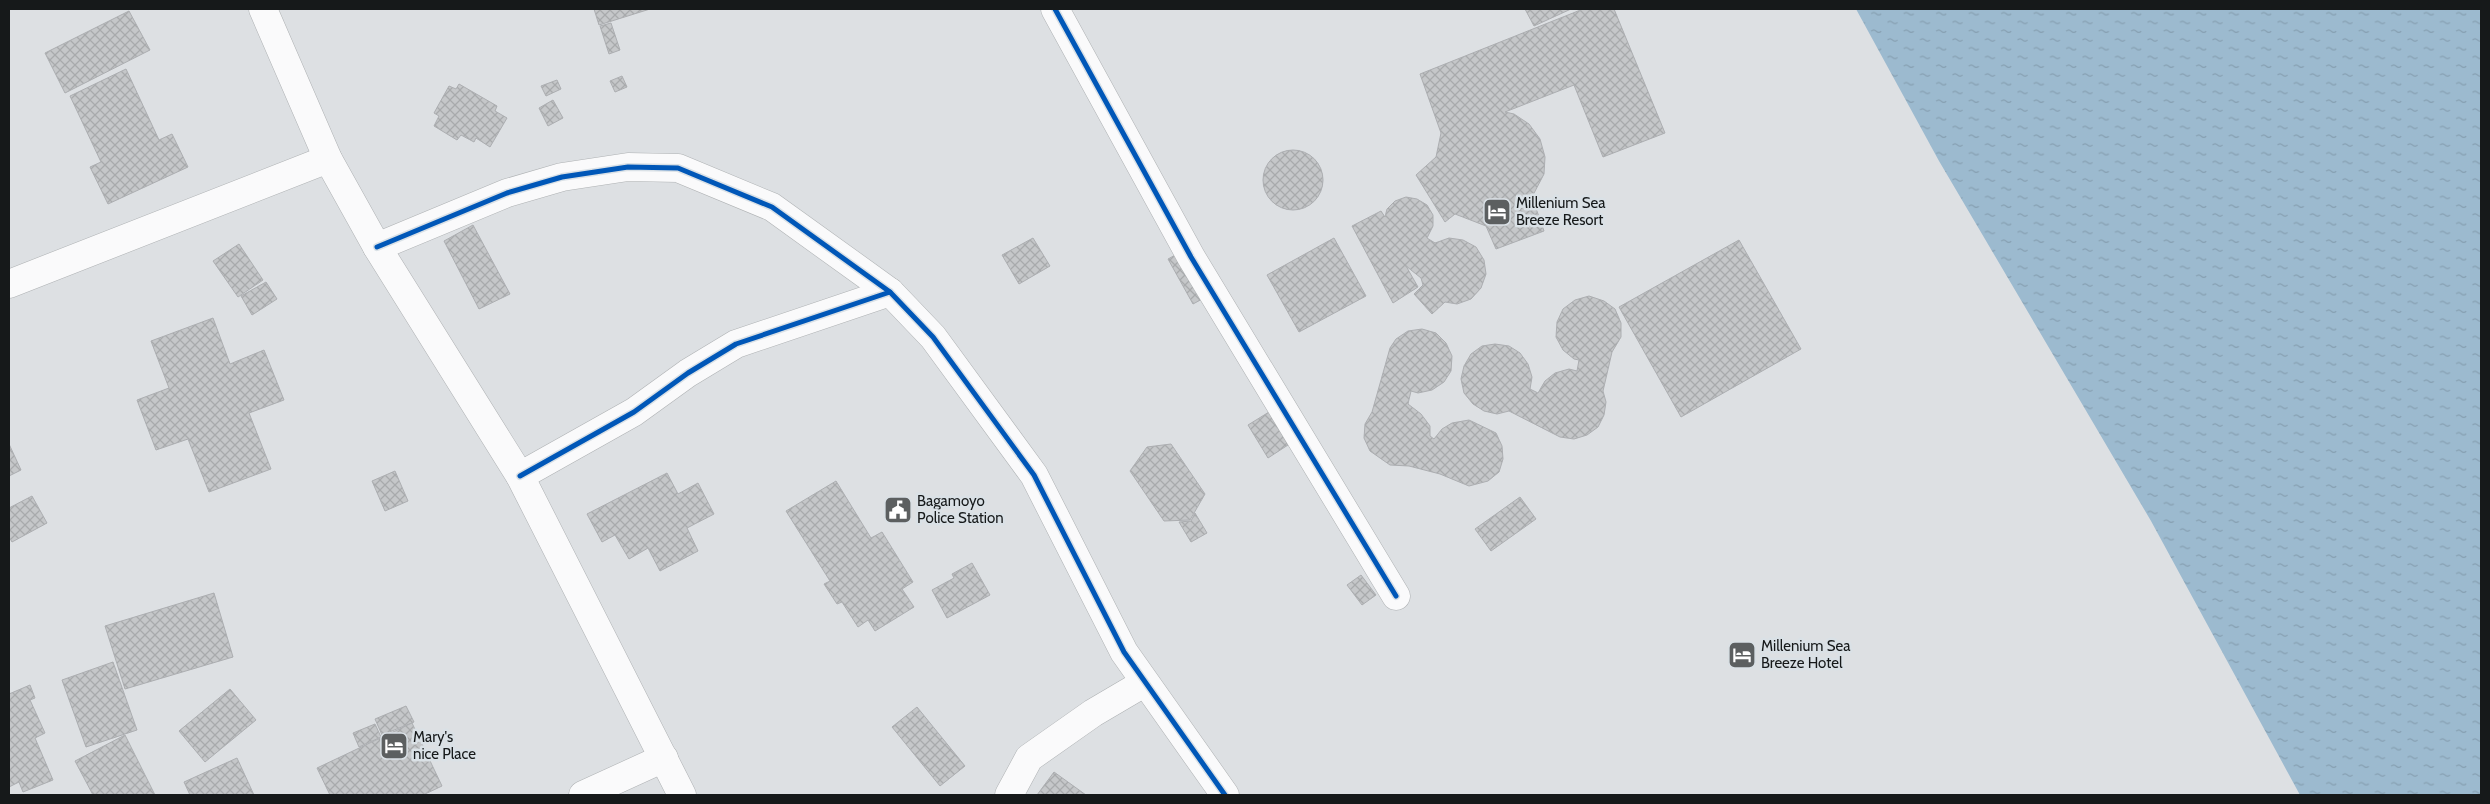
<svg xmlns="http://www.w3.org/2000/svg" width="2490" height="804" font-family="Cabin,sans-serif">
	<defs>
		<pattern id="water-ripples" width="26" height="14" patternUnits="userSpaceOnUse" patternTransform="scale(1.25)"><rect width="26" height="14" fill="#9cbacf"/><path d="M2 4q2-2 4 0t4 0M15 11q2-2 4 0t4 0" fill="none" stroke="#869fb1"/></pattern>
		<pattern id="building-cross-hatch" width="8" height="8" patternUnits="userSpaceOnUse" patternTransform="scale(1.25)"><rect width="8" height="8" fill="#c5c7c9"/><path d="M0 0l8 8M0 8l8-8" fill="none" stroke="#a8aaac"/></pattern>
	</defs>
	<rect width="100%" height="100%" fill="#dde0e3"/>
	<!-- water -->
	<path fill="url(#water-ripples)" d="M1856,9H2481V795H2300L2151,521L1939,161Z"/>
	<!-- building -->
	<g fill="url(#building-cross-hatch)" stroke="#acaeb1">
		<path d="M594,9H650L599,25Z"/>
		<path d="M1525,9H1571L1534,26Z"/>
		<path d="M1583,9H1614L1665,133L1603,157L1574,85L1505,112L1514,114L1529,124L1540,139L1545,157L1544,174L1532,197L1544,231L1496,249L1486,226L1455,214L1445,222L1416,175L1436,157L1441,133L1420,74Z"/>
		<path d="M129,11L150,50L65,93L45,53Z"/>
		<path d="M611,23L620,50L609,54L600,26Z"/>
		<path d="M126,69L159,140L172,134L188,167L108,204L90,167L101,162L70,96Z"/>
		<path d="M622,76L627,87L615,92L610,81Z"/>
		<path d="M557,80L561,89L546,96L541,86Z"/>
		<path d="M459,84L497,106L495,111L507,118L490,147L476,138L474,142L461,135L457,140L434,126L439,116L434,113L449,86L456,89Z"/>
		<path d="M553,100L563,118L548,126L539,108Z"/>
		<circle cx="1293" cy="180" r="30"/>
		<path d="M1406,197L1417,199L1427,205L1433,215V226L1427,238L1435,243L1449,238L1463,240L1476,247L1484,260L1486,274L1481,288L1471,299L1457,304L1445,302L1432,314L1414,294L1423,285L1421,278L1406,266L1418,287L1393,303L1352,226L1381,211L1385,217L1387,209L1395,201Z"/>
		<path d="M473,225L510,294L479,309L444,241Z"/>
		<path d="M1033,238L1050,266L1019,284L1002,255Z"/>
		<path d="M1334,238L1366,296L1299,332L1267,275Z"/>
		<path d="M1739,240L1801,349L1681,417L1619,307Z"/>
		<path d="M239,244L263,280L238,297L213,261Z"/>
		<path d="M1179,253L1204,298L1193,304L1168,259Z"/>
		<path d="M266,282L277,299L252,315L241,296Z"/>
		<path d="M1589,296L1604,301L1615,309L1621,323V337L1612,352L1603,391L1606,402L1604,415L1598,427L1587,435L1574,439L1560,437L1509,411L1497,414L1484,411L1473,404L1464,393L1461,379L1464,366L1471,354L1482,346L1495,344L1509,346L1520,353L1528,364L1532,377L1530,389L1538,393L1545,381L1555,373L1569,369L1577,371L1579,360L1574,359L1563,350L1556,337L1557,322L1563,309L1575,300Z"/>
		<path d="M213,318L230,364L264,350L284,400L249,413L271,469L209,492L188,439L156,450L137,400L169,388L151,341Z"/>
		<path d="M1422,329L1436,333L1446,343L1452,356L1451,371L1444,382L1432,390L1418,393L1411,391L1408,404L1421,414L1430,426V436L1434,439L1442,429L1452,423L1469,420L1496,433L1502,446L1503,459L1499,472L1488,481L1469,486L1440,474L1409,466L1390,465L1370,451L1364,438L1365,424L1372,412L1390,348L1396,339L1408,331Z"/>
		<path d="M1269,412L1288,445L1268,458L1248,425Z"/>
		<path d="M9,444L21,470L9,476Z"/>
		<path d="M1171,444L1205,494L1190,520L1164,521L1130,471L1147,447Z"/>
		<path d="M395,471L408,501L385,511L372,481Z"/>
		<path d="M667,473L678,494L698,483L714,514L687,528L698,551L660,571L648,548L629,559L615,535L602,542L587,514Z"/>
		<path d="M836,481L871,538L882,532L913,582L902,589L914,607L875,631L868,620L858,627L842,602L837,604L824,584L830,581L786,511Z"/>
		<path d="M32,496L47,523L12,542L9,537V508Z"/>
		<path d="M1520,497L1536,519L1491,551L1475,529Z"/>
		<path d="M1195,513L1207,533L1191,542L1179,522L1191,521Z"/>
		<path d="M972,563L990,595L947,618L932,590L954,578L952,574Z"/>
		<path d="M1361,575L1376,595L1362,605L1347,585Z"/>
		<path d="M214,593L233,657L125,689L105,626Z"/>
		<path d="M113,662L137,730L86,747L62,680Z"/>
		<path d="M30,685L35,698L30,700L45,733L35,738L53,780L23,792L19,782L9,787V694Z"/>
		<path d="M230,689L256,720L205,762L179,731Z"/>
		<path d="M406,706L414,722L382,735L375,719Z"/>
		<path d="M917,707L965,766L940,786L892,727Z"/>
		<path d="M412,723L442,786L423,795H330L317,768Z"/>
		<path d="M375,724L381,737L359,747L353,733Z"/>
		<path d="M125,735L155,795H93L75,761Z"/>
		<path d="M237,758L254,795H190L184,782Z"/>
		<path d="M1054,772L1086,795H1037Z"/>
	</g>
	<g fill="none" stroke-linecap="round" stroke-linejoin="round">
		<defs>
			<g id="minor">
				<path d="M1055,9L1191,257L1396,596"/>
				<path d="M377,247L507,193L562,177L628,167L678,168L772,207L890,292L933,337L1034,475L1124,652L1225,795"/>
				<path d="M9,284L328,159"/>
				<path d="M520,476L634,412L688,373L736,344L890,292"/>
				<path d="M583,795L664,758"/>
				<path d="M1009,795L1029,758L1093,713L1144,683"/>
			</g>
			<path id="major" d="M263,9L328,159L377,247L520,476L682,795"/>
		</defs>
		<!-- minor casing -->
		<use href="#minor" stroke="#aeb1b3" stroke-width="29"/>
		<!-- major casing -->
		<use href="#major" stroke="#aeb1b3" stroke-width="29"/>
		<!-- minor -->
		<use href="#minor" stroke="#fafafb" stroke-width="28"/>
		<!-- major -->
		<use href="#major" stroke="#fafafb" stroke-width="28"/>
		<defs>
			<g id="cycleway">
				<path d="M1055,9L1191,257L1396,596"/>
				<path d="M377,247L507,193L562,177L628,167L678,168L772,207L890,292L933,337L1034,475L1124,652L1225,795"/>
				<path d="M520,476L634,412L688,373L736,344L890,292"/>
			</g>
		</defs>
		<!-- cycleway casing -->
		<use href="#cycleway" stroke="#dae1e6" stroke-width="8"/>
		<!-- cycleway -->
		<use href="#cycleway" stroke="#0057b8" stroke-width="5"/>
	</g>
	<!-- icons -->
	<defs>
		<symbol id="hotel-square" viewBox="-11 -11 22 22"><rect x="-9" y="-9" width="18" height="18" rx="4" fill="#5c5f60" stroke="#dae1e6"/><path d="M-6-4.5h1.5V1H6V5H4.5V3h-9V5H-6ZM-4 0a1.8 1.8 0 1 1 3.6 0ZM.5 0V-2.5h3Q6-2.5 6 0Z" fill="#fff"/></symbol>
		<symbol id="civic-square" viewBox="-11 -11 22 22"><rect x="-9" y="-9" width="18" height="18" rx="4" fill="#5c5f60" stroke="#dae1e6"/><path d="M-.6-6.5H3V-4.5H.6V-3L4-1V1h2V6H-6V1h2V-1L-.6-3ZM-1.2 2.5V6h2.4V2.5Z" fill="#fff"/></symbol>
	</defs>
	<g fill-rule="evenodd">
		<use href="#hotel-square" x="1481" y="196" width="32" height="32"/>
		<use href="#civic-square" x="882" y="494" width="32" height="32"/>
		<use href="#hotel-square" x="1726" y="639" width="32" height="32"/>
		<use href="#hotel-square" x="378" y="730" width="32" height="32"/>
	</g>
	<g text-anchor="middle" dominant-baseline="central" stroke-width="5" stroke-linejoin="round" paint-order="stroke">
		<!-- poi labels -->
		<g font-size="15" fill="#16191a" stroke="#dae1e6" text-anchor="start">
			<text x="1516" y="203">Millenium Sea<tspan x="1516" dy="17">Breeze Resort</tspan></text>
			<text x="917" y="501">Bagamoyo<tspan x="917" dy="17">Police Station</tspan></text>
			<text x="1761" y="646">Millenium Sea<tspan x="1761" dy="17">Breeze Hotel</tspan></text>
			<text x="413" y="737">Mary's<tspan x="413" dy="17">nice Place</tspan></text>
		</g>
	</g>
	<!-- border -->
	<rect width="2490" height="804" fill="none" stroke="#16191a" stroke-width="20"/>
</svg>
